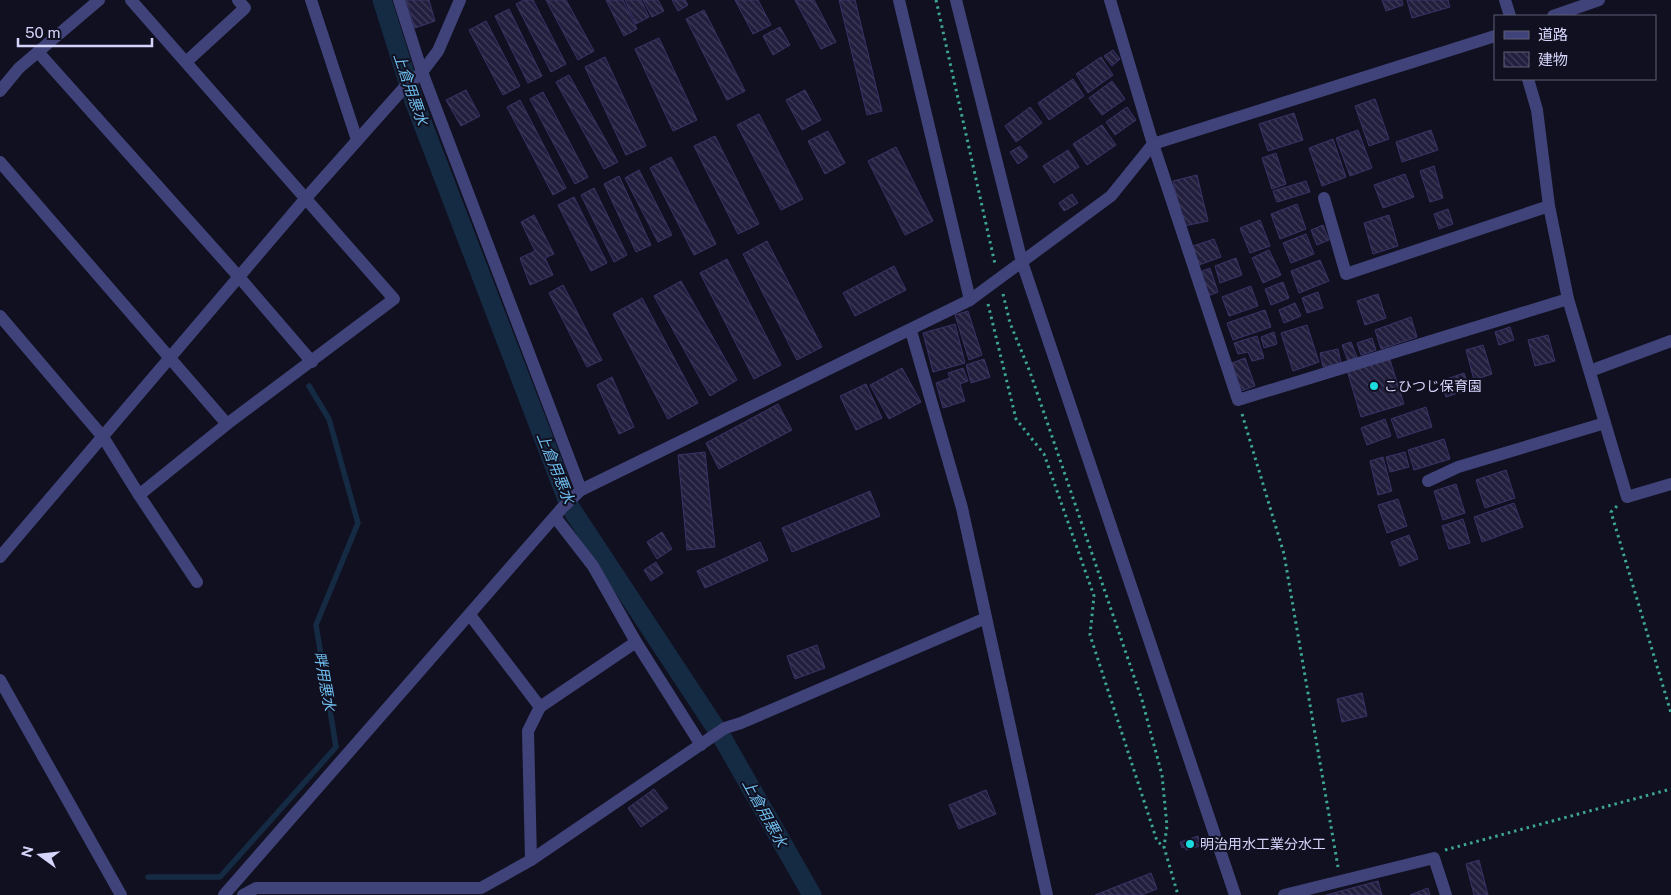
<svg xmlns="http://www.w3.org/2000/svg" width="1671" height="895" font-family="'Public Sans','Noto Sans JP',sans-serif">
	<defs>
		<pattern id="building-back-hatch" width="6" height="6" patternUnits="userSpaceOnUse" patternTransform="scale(1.25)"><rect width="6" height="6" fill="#221e3e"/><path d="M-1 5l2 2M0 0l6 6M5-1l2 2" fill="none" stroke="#413e5b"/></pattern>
	</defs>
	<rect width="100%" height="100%" fill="#111020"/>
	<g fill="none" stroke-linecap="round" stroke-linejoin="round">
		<!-- stream -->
		<path stroke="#152b44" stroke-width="5.5" d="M148,877H220L336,747L316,625L358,523L329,419L309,386"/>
		<!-- canal -->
		<path stroke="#152b44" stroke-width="19" d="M382,0L414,101L570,507L723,739L812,895"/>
	</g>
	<!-- building -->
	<g fill="url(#building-back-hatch)" stroke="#393368">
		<path d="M406,0H429L435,21L415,28Z"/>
		<path d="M524,0H533L566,64L551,72L516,4Z"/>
		<path d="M546,0H566L594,51L578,60Z"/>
		<path d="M606,0H623L637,29L624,36Z"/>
		<path d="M625,0H641L649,17L636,24Z"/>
		<path d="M643,0H658L664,11L652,17Z"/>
		<path d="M672,0H685L688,5L678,11Z"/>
		<path d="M735,0H758L771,25L753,34Z"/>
		<path d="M795,0H814L836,42L821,49Z"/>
		<path d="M839,0H855L882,111L867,115Z"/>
		<path d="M1382,0H1402L1403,5L1386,11Z"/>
		<path d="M1407,0H1448L1450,7L1412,18Z"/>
		<path d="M509,9L542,76L528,83L495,16Z"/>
		<path d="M704,10L745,91L727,100L686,19Z"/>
		<path d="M486,21L520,86L503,95L469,30Z"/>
		<path d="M780,27L790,45L773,55L763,36Z"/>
		<path d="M659,38L697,120L673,131L635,49Z"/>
		<path d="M1113,50L1120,59L1112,66L1104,56Z"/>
		<path d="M605,57L646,146L626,155L585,67Z"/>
		<path d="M1101,57L1113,75L1088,93L1076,74Z"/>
		<path d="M569,75L618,162L604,169L556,82Z"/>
		<path d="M1073,79L1084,96L1049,120L1038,103Z"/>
		<path d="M1112,81L1125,99L1102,115L1089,98Z"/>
		<path d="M466,90L480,116L461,126L446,100Z"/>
		<path d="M805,90L821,120L802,130L786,100Z"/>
		<path d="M543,92L588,177L575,184L530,99Z"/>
		<path d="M1375,99L1389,139L1369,146L1355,106Z"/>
		<path d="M520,100L566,188L553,195L507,107Z"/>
		<path d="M1030,107L1042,123L1016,142L1005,126Z"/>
		<path d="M1127,107L1136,120L1115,135L1106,122Z"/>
		<path d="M1294,113L1303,140L1268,151L1259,124Z"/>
		<path d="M759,114L803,199L781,210L737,125Z"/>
		<path d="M1102,125L1116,145L1087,165L1073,144Z"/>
		<path d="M1358,130L1372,168L1350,176L1336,138Z"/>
		<path d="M1431,130L1438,150L1402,162L1396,142Z"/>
		<path d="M828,131L845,163L825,174L808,141Z"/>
		<path d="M715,136L759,224L738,234L694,146Z"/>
		<path d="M1333,139L1346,177L1322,186L1309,148Z"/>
		<path d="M1020,146L1028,157L1018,164L1010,152Z"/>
		<path d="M896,147L933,221L905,235L868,161Z"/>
		<path d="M1068,150L1079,167L1054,183L1043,166Z"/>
		<path d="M1276,153L1286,184L1272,189L1262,158Z"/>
		<path d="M671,157L716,244L694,255L650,168Z"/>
		<path d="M1434,166L1443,198L1430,202L1420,171Z"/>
		<path d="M639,170L672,235L658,242L625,178Z"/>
		<path d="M1405,174L1414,197L1383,208L1374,185Z"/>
		<path d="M1197,175L1208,221L1184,226L1173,181Z"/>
		<path d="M619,176L651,245L636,252L604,184Z"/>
		<path d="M1306,181L1310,192L1277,202L1273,191Z"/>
		<path d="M594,188L627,255L614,262L581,195Z"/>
		<path d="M1072,194L1078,203L1064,211L1059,203Z"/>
		<path d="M574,197L607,263L591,271L558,205Z"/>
		<path d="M1297,204L1306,229L1280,239L1271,214Z"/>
		<path d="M1448,209L1453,224L1439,229L1434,214Z"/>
		<path d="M534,215L554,254L545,258L553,275L530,285L520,258L535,251L521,222Z"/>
		<path d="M1389,215L1398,246L1373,254L1364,223Z"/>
		<path d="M1260,220L1270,246L1250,253L1240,228Z"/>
		<path d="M1323,225L1329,240L1317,245L1311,230Z"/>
		<path d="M1306,234L1314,254L1291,263L1283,243Z"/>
		<path d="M1214,239L1221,257L1199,265L1193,246Z"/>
		<path d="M767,241L822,347L797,360L743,254Z"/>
		<path d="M1269,250L1281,275L1263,283L1252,258Z"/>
		<path d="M1236,258L1242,275L1220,283L1215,266Z"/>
		<path d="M727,259L781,365L754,379L700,273Z"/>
		<path d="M1320,260L1329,281L1299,293L1291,271Z"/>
		<path d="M894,266L906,290L855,316L843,293Z"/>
		<path d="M1210,268L1218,292L1208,296L1200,272Z"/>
		<path d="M681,281L737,380L710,396L654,296Z"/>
		<path d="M1283,282L1289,298L1271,305L1265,289Z"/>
		<path d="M563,285L602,360L587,367L549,293Z"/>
		<path d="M1251,286L1258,306L1229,316L1222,297Z"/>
		<path d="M1318,292L1323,308L1307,313L1302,298Z"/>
		<path d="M1378,294L1386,318L1365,325L1357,301Z"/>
		<path d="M642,298L698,403L668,419L613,314Z"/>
		<path d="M1295,303L1301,316L1284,323L1279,310Z"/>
		<path d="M1265,310L1271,327L1233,340L1227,323Z"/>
		<path d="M968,311L982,355L969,360L955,315Z"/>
		<path d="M1411,317L1417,337L1381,349L1375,330Z"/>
		<path d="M955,324L965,363L933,372L923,333Z"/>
		<path d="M1307,325L1319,362L1293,371L1281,333Z"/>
		<path d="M1510,327L1514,340L1499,345L1495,332Z"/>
		<path d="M1274,332L1277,344L1264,348L1261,337Z"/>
		<path d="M1548,335L1555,361L1535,366L1528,340Z"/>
		<path d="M1257,336L1264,358L1252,361L1248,352L1238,354L1234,343Z"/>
		<path d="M1372,338L1376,350L1361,355L1357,343Z"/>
		<path d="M1351,342L1357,357L1348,361L1342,345Z"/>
		<path d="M1483,345L1492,374L1474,380L1466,350Z"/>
		<path d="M1338,349L1341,363L1323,367L1320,353Z"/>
		<path d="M1389,357L1404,404L1361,417L1347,370Z"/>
		<path d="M1245,358L1255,386L1241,391L1232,363Z"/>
		<path d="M984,359L990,377L971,383L966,365Z"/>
		<path d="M902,368L921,402L889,419L870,385Z"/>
		<path d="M963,368L968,381L960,384L965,401L943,408L936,383L950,378L948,373Z"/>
		<path d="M1464,373L1470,389L1446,397L1441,381Z"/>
		<path d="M612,377L634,427L619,434L597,385Z"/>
		<path d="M866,384L882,418L856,430L840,396Z"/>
		<path d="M778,404L792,430L719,469L706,443Z"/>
		<path d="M1426,407L1432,427L1398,438L1391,419Z"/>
		<path d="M1385,419L1391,436L1367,445L1361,428Z"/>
		<path d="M1444,439L1450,459L1414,470L1408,450Z"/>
		<path d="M705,452L715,547L687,550L678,455Z"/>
		<path d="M1405,452L1409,467L1390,472L1386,457Z"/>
		<path d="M1383,457L1392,491L1378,495L1370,461Z"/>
		<path d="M1506,470L1515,498L1485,508L1476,480Z"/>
		<path d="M1456,484L1465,513L1443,520L1434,491Z"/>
		<path d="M870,491L880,516L792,552L782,528Z"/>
		<path d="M1398,499L1407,526L1387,533L1378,505Z"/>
		<path d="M1514,503L1523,527L1482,542L1474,517Z"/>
		<path d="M1463,519L1470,543L1449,549L1442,526Z"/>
		<path d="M662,532L672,549L657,559L647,542Z"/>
		<path d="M1409,535L1418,559L1400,566L1391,542Z"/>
		<path d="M760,542L768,560L705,588L697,571Z"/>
		<path d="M656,562L663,573L651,581L644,570Z"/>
		<path d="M817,645L825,668L795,679L787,656Z"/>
		<path d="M1362,693L1367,716L1342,722L1337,699Z"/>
		<path d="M654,789L668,808L641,827L628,808Z"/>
		<path d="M986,790L996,814L959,829L949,805Z"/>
		<path d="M1198,836L1200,846L1186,850L1185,847L1182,848L1180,842Z"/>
		<path d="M1479,860L1488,895H1474L1466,864Z"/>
		<path d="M1151,873L1157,889L1141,895H1095Z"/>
		<path d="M1378,881L1382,895H1326Z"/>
		<path d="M1428,888L1430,895H1410Z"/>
	</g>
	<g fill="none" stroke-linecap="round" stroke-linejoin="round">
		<!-- path -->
		<g stroke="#3ca596" stroke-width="3" stroke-dasharray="2.5 4" stroke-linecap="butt">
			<path d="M936,0L995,264"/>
			<path d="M1003,294L1010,323L1030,372L1142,700L1162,775L1167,826L1164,847L1178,895"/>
			<path d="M988,304L1016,419L1044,454L1094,596L1090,635L1157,841L1164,847"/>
			<path d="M1242,414L1284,554L1338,867"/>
			<path d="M1617,506L1611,512L1671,713"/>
			<path d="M1445,850L1671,789"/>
		</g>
		<!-- minor -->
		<g stroke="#404379" stroke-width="12">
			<path d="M311,0L357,140"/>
			<path d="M399,0L422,72L581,490"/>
			<path d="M899,0L970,300"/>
			<path d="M956,0L1022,262L1235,895"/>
			<path d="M1110,0L1153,144L1238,400L1568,299"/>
			<path d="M1505,0L1510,16"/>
			<path d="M1553,16L1599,0"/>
			<path d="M38,52L239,277L312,362"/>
			<path d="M186,62L245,8L238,0"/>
			<path d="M1528,79L1537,110L1549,206L1568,299L1627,497L1671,484"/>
			<path d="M0,91L19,68L99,0"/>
			<path d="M0,162L227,424"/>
			<path d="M1324,198L1346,274L1549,206"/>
			<path d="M0,316L103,437L139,495L227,424L394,299L131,0"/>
			<path d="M911,331L962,508L1047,895"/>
			<path d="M1590,371L1671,341"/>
			<path d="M1428,481L1458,467L1605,423"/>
			<path d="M139,495L197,582"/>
			<path d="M555,517L593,566L636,642L701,745"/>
			<path d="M0,557L306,198L403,89L422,72L438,51L460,0"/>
			<path d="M470,615L540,707L528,731L531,860"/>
			<path d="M0,680L121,895"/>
			<path d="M540,707L636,642"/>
			<path d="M224,895L563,507L581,490L970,300L1111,196L1153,144L1495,36"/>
			<path d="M243,895L256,888H481L531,860L725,728L741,723L986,618"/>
			<path d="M1284,895L1434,858L1446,895"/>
		</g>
	</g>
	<!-- markers -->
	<g fill="#1bdbde" stroke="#111020" stroke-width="2">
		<circle cx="1374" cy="386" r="5"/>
		<circle cx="1190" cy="844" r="5"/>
	</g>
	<g text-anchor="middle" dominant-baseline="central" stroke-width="4" stroke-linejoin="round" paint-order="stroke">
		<!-- poi labels -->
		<g font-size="14" fill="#d5d4fa" stroke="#111020" text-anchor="start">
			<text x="1384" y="386">こひつじ保育園</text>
			<text x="1200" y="844">明治用水工業分水工</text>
		</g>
		<!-- water labels -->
		<g font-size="15" font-style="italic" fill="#6ebded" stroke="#111020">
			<text transform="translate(411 89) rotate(71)">上倉用悪水</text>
			<text transform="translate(556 468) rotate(68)">上倉用悪水</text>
			<text transform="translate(325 681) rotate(80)">畔用悪水</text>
			<text transform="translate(765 813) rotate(61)">上倉用悪水</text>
		</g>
	</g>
	<!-- legend -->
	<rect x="1494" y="15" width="162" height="65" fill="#111020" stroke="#5f5e77"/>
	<rect x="1504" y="31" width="25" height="8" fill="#404379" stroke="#5f5e77"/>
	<text x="1538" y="40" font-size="15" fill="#d5d4fa">道路</text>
	<rect x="1504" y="52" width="25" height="15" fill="url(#building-back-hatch)" stroke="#5f5e77"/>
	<text x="1538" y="65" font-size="15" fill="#d5d4fa">建物</text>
	<!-- north arrow -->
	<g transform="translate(40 855) rotate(285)" stroke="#111020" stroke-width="4" paint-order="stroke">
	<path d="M0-4L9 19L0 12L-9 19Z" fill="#d5d4fa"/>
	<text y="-8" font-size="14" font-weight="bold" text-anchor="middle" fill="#d5d4fa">N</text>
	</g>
	<!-- scale -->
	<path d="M18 38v8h134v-8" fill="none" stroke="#d5d4fa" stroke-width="2.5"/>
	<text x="25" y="38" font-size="15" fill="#d5d4fa" stroke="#111020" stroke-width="4" paint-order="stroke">50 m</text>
</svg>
